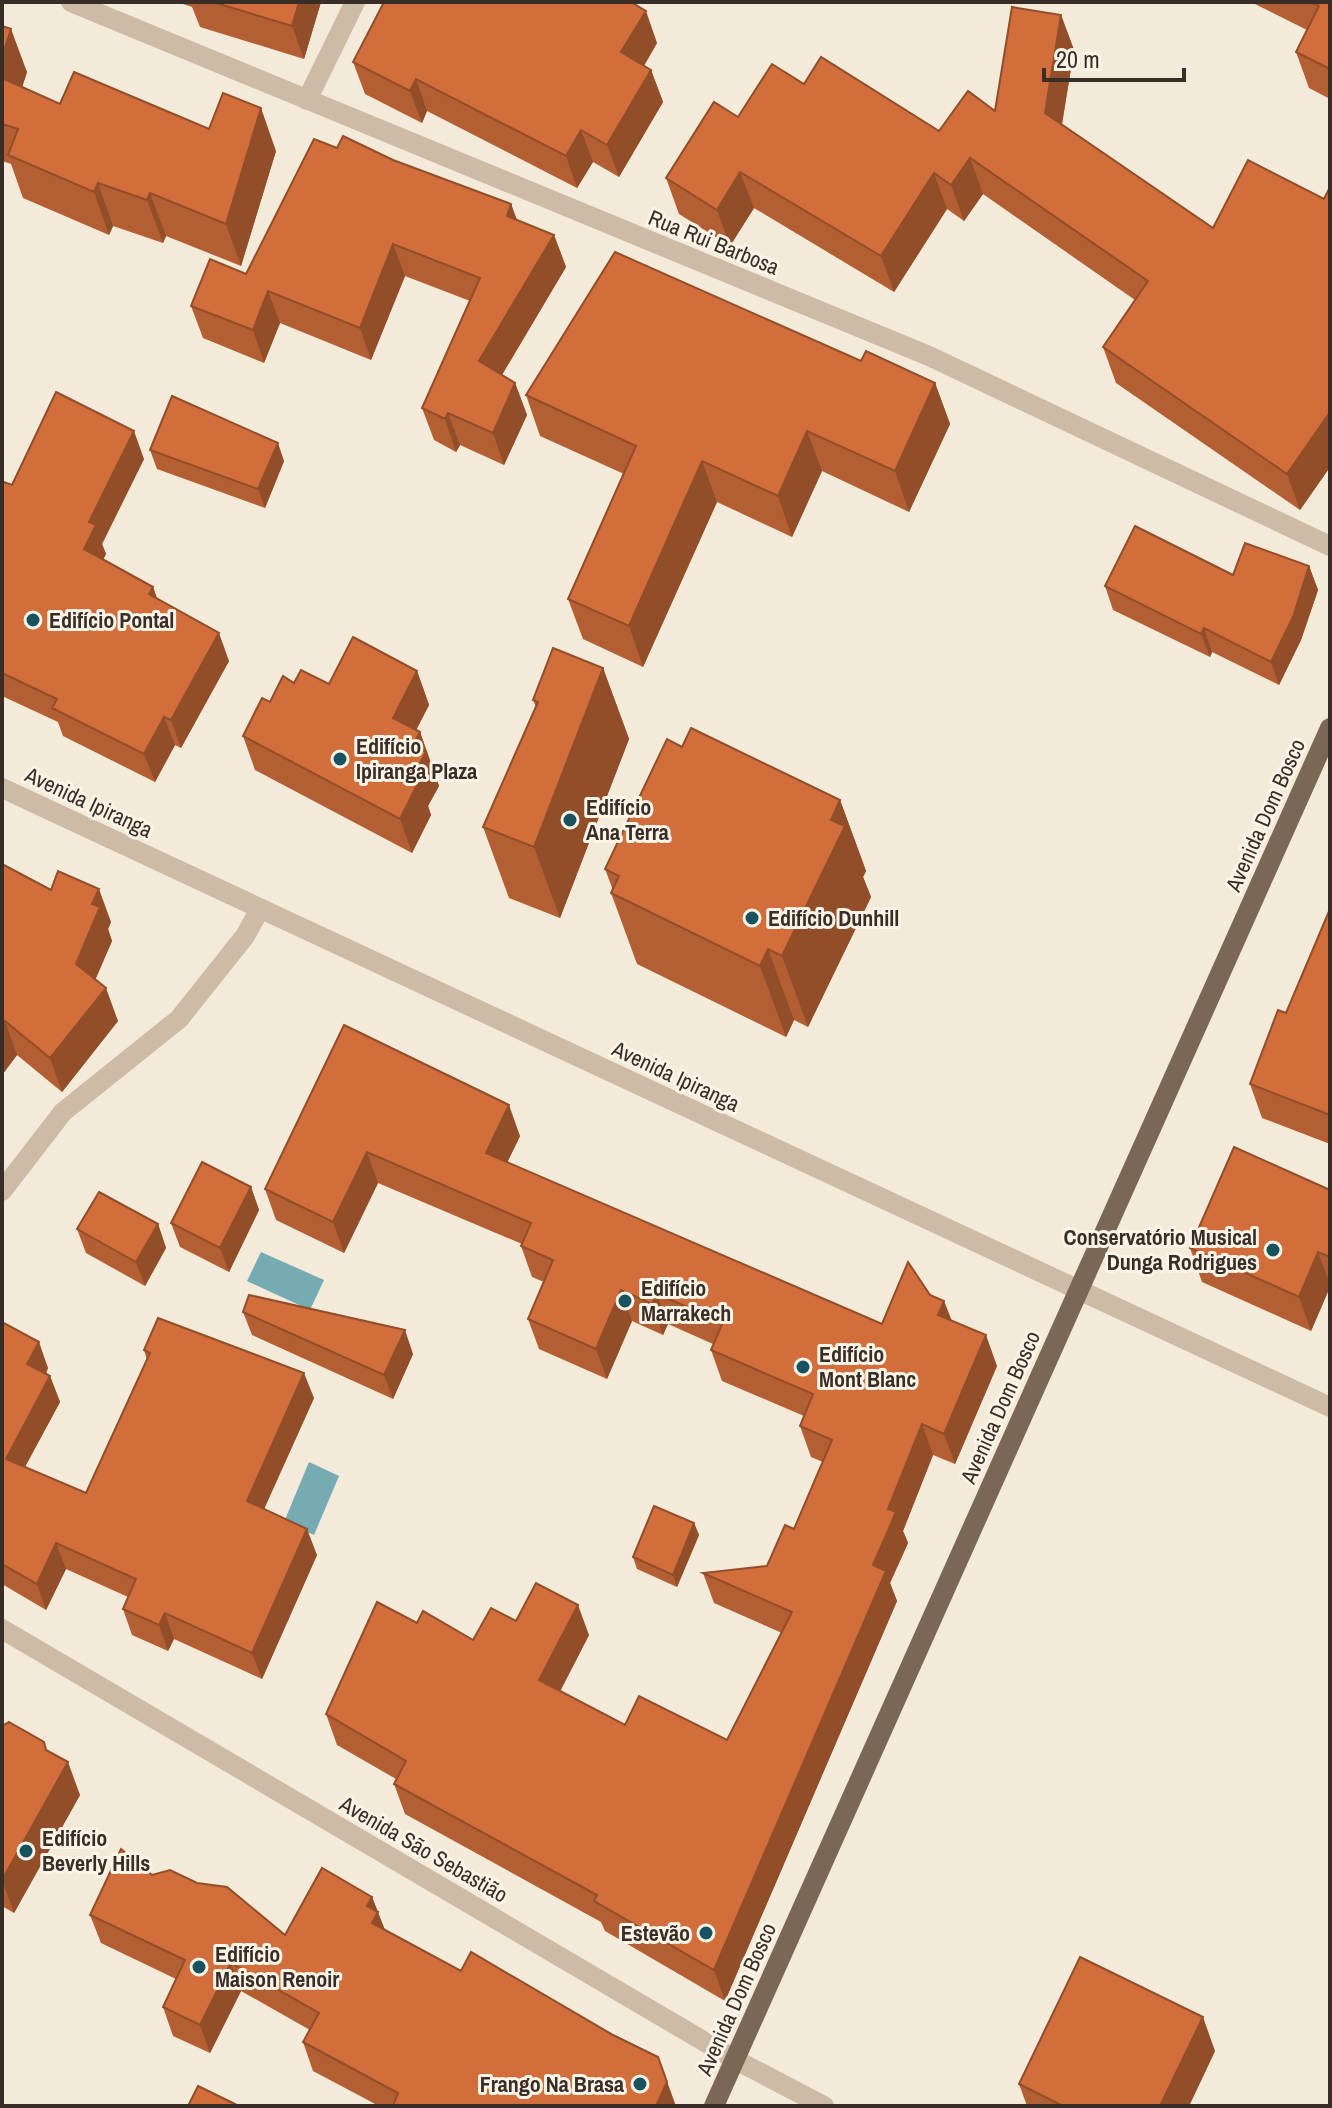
<svg xmlns="http://www.w3.org/2000/svg" width="1332" height="2108" font-family="'Archivo Narrow',sans-serif">
	<rect width="100%" height="100%" fill="#f4eada"/>
	<!-- water -->
	<g fill="#76abb4">
		<path d="M261,1252L324,1280L310,1310L247,1281Z"/>
		<path d="M309,1462L339,1476L314,1535L284,1522Z"/>
	</g>
	<g fill="none" stroke-linecap="round" stroke-linejoin="round">
		<!-- minor -->
		<g stroke="#cdbba5" stroke-width="20">
			<path d="M71,2L929,356L1330,546"/>
			<path d="M307,100L355,2"/>
			<path d="M2,788L1330,1407"/>
			<path d="M2,1191L63,1112L179,1019L245,936L260,909"/>
			<path d="M2,1629L734,2059L824,2106"/>
		</g>
		<!-- major -->
		<path stroke="#7b6756" stroke-width="20" d="M714,2106L1330,728"/>
	</g>
	<!-- wall -->
	<g fill="#b45f33">
		<path d="M177,2H321L304,59L200,27L192,7Z"/>
		<path d="M1251,2H1330V99L1309,88L1296,52L1307,30Z"/>
		<path d="M1061,15L1074,50L1062,124L1213,228L1324,199L1330,187V467L1300,510L1116,383L1103,347L1135,300L983,194L964,221L947,209L894,292L754,208L730,246L679,214L666,178L738,117L804,84L939,131L995,111Z"/>
		<path d="M2,26L27,72L22,87L60,104L209,129L276,151L241,266L166,236L163,243L113,226L109,235L23,198L11,164L2,161Z"/>
		<path d="M657,43L644,66L651,70L663,102L619,177L593,162L577,188L427,111L422,123L365,94L353,62Z"/>
		<path d="M337,148L393,160L511,204L517,220L554,235L566,267L502,375L515,383L527,415L504,465L460,445L456,452L434,440L422,408L470,301L405,276L371,360L280,323L264,363L203,338L191,306L246,274Z"/>
		<path d="M861,361L935,383L950,424L909,512L822,471L792,537L717,502L643,667L583,639L568,599L624,474L540,436L526,395Z"/>
		<path d="M150,450L284,461L265,508L157,469Z"/>
		<path d="M144,459L102,544L106,554L103,559L153,587L157,599L229,661L181,748L175,745L155,782L63,736L58,722L2,696V487Z"/>
		<path d="M1309,566L1318,590L1301,640L1279,685L1212,652L1210,657L1113,610L1105,586L1233,575Z"/>
		<path d="M603,668L629,739L560,918L509,898L483,827L536,707L533,700Z"/>
		<path d="M417,671L429,705L416,730L420,732L439,786L428,806L431,815L412,853L255,770L243,736L270,702L294,683L329,684Z"/>
		<path d="M682,747L840,800L866,871L863,877L871,897L808,1027L794,1020L786,1037L637,964L611,893L613,890L605,869Z"/>
		<path d="M2,864L111,922L108,929L112,941L95,979L118,1021L62,1092L17,1055L2,1075Z"/>
		<path d="M1330,909V1144L1262,1118L1250,1084L1286,1013Z"/>
		<path d="M344,1025L520,1136L507,1162L882,1324L930,1295L944,1301L952,1321L997,1366L955,1464L933,1455L903,1531L908,1543L890,1583L897,1601L725,2001L605,1931L601,1922L405,1814L394,1784L396,1779L337,1745L326,1714L417,1623L473,1640L516,1621L589,1635L560,1691L625,1725L727,1740L782,1633L714,1603L703,1573L767,1566L794,1529L823,1462L811,1457L800,1426L804,1416L722,1381L711,1350L713,1344L668,1324L663,1335L632,1321L607,1379L539,1349L528,1319L544,1282L532,1277L521,1246L522,1244L378,1183L344,1253L276,1220L265,1189Z"/>
		<path d="M251,1187L259,1210L229,1272L180,1247L171,1223Z"/>
		<path d="M1330,1190V1287L1311,1331L1202,1282L1190,1248Z"/>
		<path d="M158,1224L166,1248L145,1286L86,1253L77,1229Z"/>
		<path d="M243,1312L413,1354L393,1399L252,1335Z"/>
		<path d="M2,1326L48,1368L46,1374L50,1376L60,1402L25,1467L86,1493L147,1360L144,1350L314,1398L264,1509L317,1555L262,1679L174,1639L168,1651L132,1635L123,1609L128,1597L66,1569L46,1610L2,1584Z"/>
		<path d="M694,1523L699,1535L677,1587L637,1569L633,1557Z"/>
		<path d="M2,1726L47,1750L80,1795L14,1913L2,1906Z"/>
		<path d="M152,1875L285,1935L372,1897L385,1930L676,2106H379L313,2071L303,2042L310,2030L241,1991L210,2053L173,2036L163,2007L176,1979L101,1943L90,1915Z"/>
		<path d="M1215,2051L1189,2106H1027L1019,2084Z"/>
	</g>
	<!-- shaded-wall -->
	<g fill="#924d29">
		<path d="M299,2H321L304,59L292,26Z"/>
		<path d="M646,11L657,43L633,84L621,52Z"/>
		<path d="M1061,15L1074,50L1058,148L1045,113Z"/>
		<path d="M11,29L27,72L12,119L2,92V57Z"/>
		<path d="M651,70L663,102L619,177L607,145Z"/>
		<path d="M416,79L427,111L422,123L410,91Z"/>
		<path d="M261,108L276,151L241,266L226,224Z"/>
		<path d="M581,130L593,162L577,188L566,156Z"/>
		<path d="M970,158L983,194L964,221L951,185Z"/>
		<path d="M740,172L754,208L730,246L717,210Z"/>
		<path d="M934,173L947,209L894,292L881,256Z"/>
		<path d="M98,183L113,226L109,235L94,192Z"/>
		<path d="M150,193L166,236L163,243L147,200Z"/>
		<path d="M511,204L523,237L507,216Z"/>
		<path d="M554,235L566,267L491,393L479,361Z"/>
		<path d="M393,244L405,276L371,360L360,328Z"/>
		<path d="M268,291L280,323L264,363L253,330Z"/>
		<path d="M515,383L527,415L504,465L493,433Z"/>
		<path d="M935,383L950,424L909,512L895,471Z"/>
		<path d="M1330,412V467L1300,510L1287,474Z"/>
		<path d="M448,413L460,445L456,452L445,419Z"/>
		<path d="M134,431L144,459L102,544L106,554L95,577L84,549L89,522Z"/>
		<path d="M807,431L822,471L792,537L778,496Z"/>
		<path d="M278,443L284,461L265,508L258,489Z"/>
		<path d="M702,461L717,502L643,667L629,626Z"/>
		<path d="M1309,566L1318,590L1301,640L1279,685L1271,662Z"/>
		<path d="M153,587L163,615L149,594Z"/>
		<path d="M1204,628L1212,652L1210,657L1201,634Z"/>
		<path d="M219,633L229,661L181,748L171,720Z"/>
		<path d="M603,668L629,739L560,918L534,847Z"/>
		<path d="M417,671L429,705L405,752L393,718Z"/>
		<path d="M164,717L175,745L155,782L144,754Z"/>
		<path d="M420,732L439,786L428,806L431,815L412,853L400,819L413,745Z"/>
		<path d="M840,800L866,871L863,877L871,897L808,1027L782,956L831,820Z"/>
		<path d="M99,889L111,922L108,929L112,941L88,997L76,964L92,904Z"/>
		<path d="M768,949L794,1020L786,1037L760,966Z"/>
		<path d="M106,988L118,1021L62,1092L50,1058Z"/>
		<path d="M5,1021L17,1055L2,1075V1026Z"/>
		<path d="M509,1105L520,1136L497,1184L486,1153Z"/>
		<path d="M367,1152L378,1183L344,1253L333,1222Z"/>
		<path d="M251,1187L259,1210L229,1272L220,1248Z"/>
		<path d="M158,1224L166,1248L145,1286L136,1262Z"/>
		<path d="M1318,1252L1330,1284V1287L1311,1331L1299,1297Z"/>
		<path d="M621,1290L632,1321L607,1379L596,1349Z"/>
		<path d="M657,1294L668,1324L663,1335L652,1304Z"/>
		<path d="M944,1301L955,1331L938,1315Z"/>
		<path d="M405,1330L413,1354L393,1399L384,1375Z"/>
		<path d="M986,1335L997,1366L955,1464L944,1434Z"/>
		<path d="M39,1342L48,1368L37,1390L27,1364Z"/>
		<path d="M304,1373L314,1398L256,1527L247,1501Z"/>
		<path d="M50,1376L60,1402L15,1485L6,1459Z"/>
		<path d="M922,1424L933,1455L903,1531L908,1543L890,1583L897,1601L725,2001L714,1970L888,1509Z"/>
		<path d="M694,1523L699,1535L677,1587L673,1575Z"/>
		<path d="M307,1529L317,1555L262,1679L252,1653Z"/>
		<path d="M56,1543L66,1569L46,1610L37,1584Z"/>
		<path d="M578,1605L589,1635L550,1711L539,1680Z"/>
		<path d="M165,1613L174,1639L168,1651L159,1625Z"/>
		<path d="M68,1762L80,1795L14,1913L2,1880Z"/>
		<path d="M372,1897L389,1941L383,1952L367,1906Z"/>
		<path d="M231,1963L241,1991L210,2053L200,2025Z"/>
		<path d="M1203,2017L1215,2051L1189,2106H1160Z"/>
		<path d="M658,2057L676,2106H656Z"/>
	</g>
	<!-- building -->
	<g fill="#d16e3b" stroke="#924d29" stroke-width="2">
		<path d="M213,2H299L292,26Z"/>
		<path d="M384,2H631L646,11L621,52L651,70L607,145L581,130L566,156L416,79L410,91L353,62Z"/>
		<path d="M1310,2H1330V69L1296,52L1319,6Z"/>
		<path d="M1012,7L1061,15L1045,113L1213,228L1248,160L1324,199L1330,187V412L1287,474L1103,347L1148,281L970,158L951,185L934,173L881,256L740,172L717,210L666,178L714,102L738,117L772,64L804,84L821,57L939,131L968,91L995,111Z"/>
		<path d="M2,26L11,29L2,57Z"/>
		<path d="M74,72L209,129L223,93L261,108L226,224L150,193L147,200L98,183L94,192L8,155L18,129L2,124V78L60,104Z"/>
		<path d="M343,136L393,160L511,204L507,216L554,235L479,361L515,383L493,433L448,413L445,419L422,408L480,278L393,244L360,328L268,291L253,330L191,306L210,259L246,274L314,139L337,148Z"/>
		<path d="M615,252L861,361L866,351L935,383L895,471L807,431L778,496L702,461L629,626L568,599L636,446L526,395Z"/>
		<path d="M56,392L134,431L89,522L96,525L84,549L153,587L149,594L219,633L171,720L164,717L144,754L52,708L57,699L2,673V487L4,482L12,485Z"/>
		<path d="M172,396L278,443L258,489L150,450Z"/>
		<path d="M1135,526L1233,575L1245,543L1309,566L1293,617L1271,662L1204,628L1201,634L1105,586Z"/>
		<path d="M353,637L417,671L393,718L420,732L413,745L426,752L413,777L419,781L400,819L243,736L262,698L270,702L283,676L294,683L301,670L329,684Z"/>
		<path d="M553,648L603,668L534,847L483,827L538,702L533,700Z"/>
		<path d="M691,728L840,800L831,820L845,826L782,956L768,949L760,966L611,893L619,876L605,869L667,739L682,747Z"/>
		<path d="M2,864L51,890L58,871L99,889L92,904L100,907L76,964L106,988L50,1058L5,1021L2,1026Z"/>
		<path d="M1330,909V1115L1250,1084L1278,1010L1286,1013Z"/>
		<path d="M344,1025L509,1105L486,1153L882,1324L908,1262L930,1295L944,1301L938,1315L986,1335L944,1434L922,1424L888,1509L896,1512L873,1565L886,1571L714,1970L594,1901L597,1895L394,1784L406,1761L326,1714L377,1602L417,1623L423,1611L473,1640L491,1608L516,1621L536,1583L578,1605L539,1680L625,1725L639,1696L727,1740L792,1612L703,1573L767,1566L785,1525L794,1529L832,1440L800,1426L813,1394L711,1350L723,1322L657,1294L652,1304L621,1290L596,1349L528,1319L553,1260L521,1246L531,1223L367,1152L333,1222L265,1189Z"/>
		<path d="M1234,1147L1330,1190V1257L1318,1252L1299,1297L1190,1248Z"/>
		<path d="M202,1162L251,1187L220,1248L171,1223Z"/>
		<path d="M99,1192L158,1224L136,1262L77,1229Z"/>
		<path d="M249,1295L405,1330L384,1375L243,1312Z"/>
		<path d="M158,1318L304,1373L247,1501L307,1529L252,1653L165,1613L159,1625L123,1609L136,1579L56,1543L37,1584L2,1564V1326L4,1323L39,1342L27,1364L50,1376L6,1459L86,1493L150,1353L144,1350Z"/>
		<path d="M654,1506L694,1523L673,1575L633,1557Z"/>
		<path d="M9,1722L44,1742L46,1750L68,1762L2,1880V1726Z"/>
		<path d="M121,1849L152,1875L170,1870L197,1883L227,1887L285,1935L322,1868L372,1897L367,1906L378,1912L372,1923L461,1971L471,1952L613,2035L658,2057L667,2082L656,2106H393L398,2093L303,2042L319,2013L231,1963L200,2025L163,2007L185,1960L90,1915Z"/>
		<path d="M1080,1957L1203,2017L1160,2106H1063L1019,2084Z"/>
		<path d="M198,2086L239,2106H188Z"/>
	</g>
	<!-- markers -->
	<g fill="#18525e" stroke="#fbf4e7" stroke-width="3">
		<circle cx="33" cy="620" r="8"/>
		<circle cx="340" cy="759" r="8"/>
		<circle cx="570" cy="820" r="8"/>
		<circle cx="752" cy="918" r="8"/>
		<circle cx="1273" cy="1250" r="8"/>
		<circle cx="625" cy="1301" r="8"/>
		<circle cx="803" cy="1367" r="8"/>
		<circle cx="26" cy="1851" r="8"/>
		<circle cx="706" cy="1933" r="8"/>
		<circle cx="199" cy="1967" r="8"/>
		<circle cx="640" cy="2084" r="8"/>
	</g>
	<g text-anchor="middle" dominant-baseline="central" stroke-width="6" stroke-linejoin="round" paint-order="stroke">
		<!-- street labels -->
		<g font-size="22" fill="#382e27" stroke="#fbf4e7">
			<text transform="translate(714 242) rotate(22)">Rua Rui Barbosa</text>
			<text transform="translate(89 802) rotate(25)">Avenida Ipiranga</text>
			<text transform="translate(1265 815) rotate(-66)">Avenida Dom Bosco</text>
			<text transform="translate(676 1076) rotate(25)">Avenida Ipiranga</text>
			<text transform="translate(1000 1407) rotate(-66)">Avenida Dom Bosco</text>
			<text transform="translate(424 1849) rotate(30)">Avenida São Sebastião</text>
			<text transform="translate(736 1999) rotate(-66)">Avenida Dom Bosco</text>
		</g>
		<!-- poi labels -->
		<g font-size="22" font-weight="bold" fill="#382e27" stroke="#fbf4e7" text-anchor="start">
			<text x="49" y="620">Edifício Pontal</text>
			<text x="356" y="746">Edifício<tspan x="356" dy="25">Ipiranga Plaza</tspan></text>
			<text x="586" y="807">Edifício<tspan x="586" dy="25">Ana Terra</tspan></text>
			<text x="768" y="918">Edifício Dunhill</text>
			<text x="1257" y="1237" text-anchor="end">Conservatório Musical<tspan x="1257" dy="25">Dunga Rodrigues</tspan></text>
			<text x="641" y="1288">Edifício<tspan x="641" dy="25">Marrakech</tspan></text>
			<text x="819" y="1354">Edifício<tspan x="819" dy="25">Mont Blanc</tspan></text>
			<text x="42" y="1838">Edifício<tspan x="42" dy="25">Beverly Hills</tspan></text>
			<text x="690" y="1933" text-anchor="end">Estevão</text>
			<text x="215" y="1954">Edifício<tspan x="215" dy="25">Maison Renoir</tspan></text>
			<text x="624" y="2084" text-anchor="end">Frango Na Brasa</text>
		</g>
	</g>
	<!-- border -->
	<rect width="1332" height="2108" fill="none" stroke="#382e27" stroke-width="8"/>
	<!-- scale -->
	<path d="M1044 68v12h140v-12" fill="none" stroke="#382e27" stroke-width="4"/>
	<text x="1056" y="68" font-size="24" fill="#382e27" stroke="#fbf4e7" stroke-width="6" paint-order="stroke">20 m</text>
</svg>
